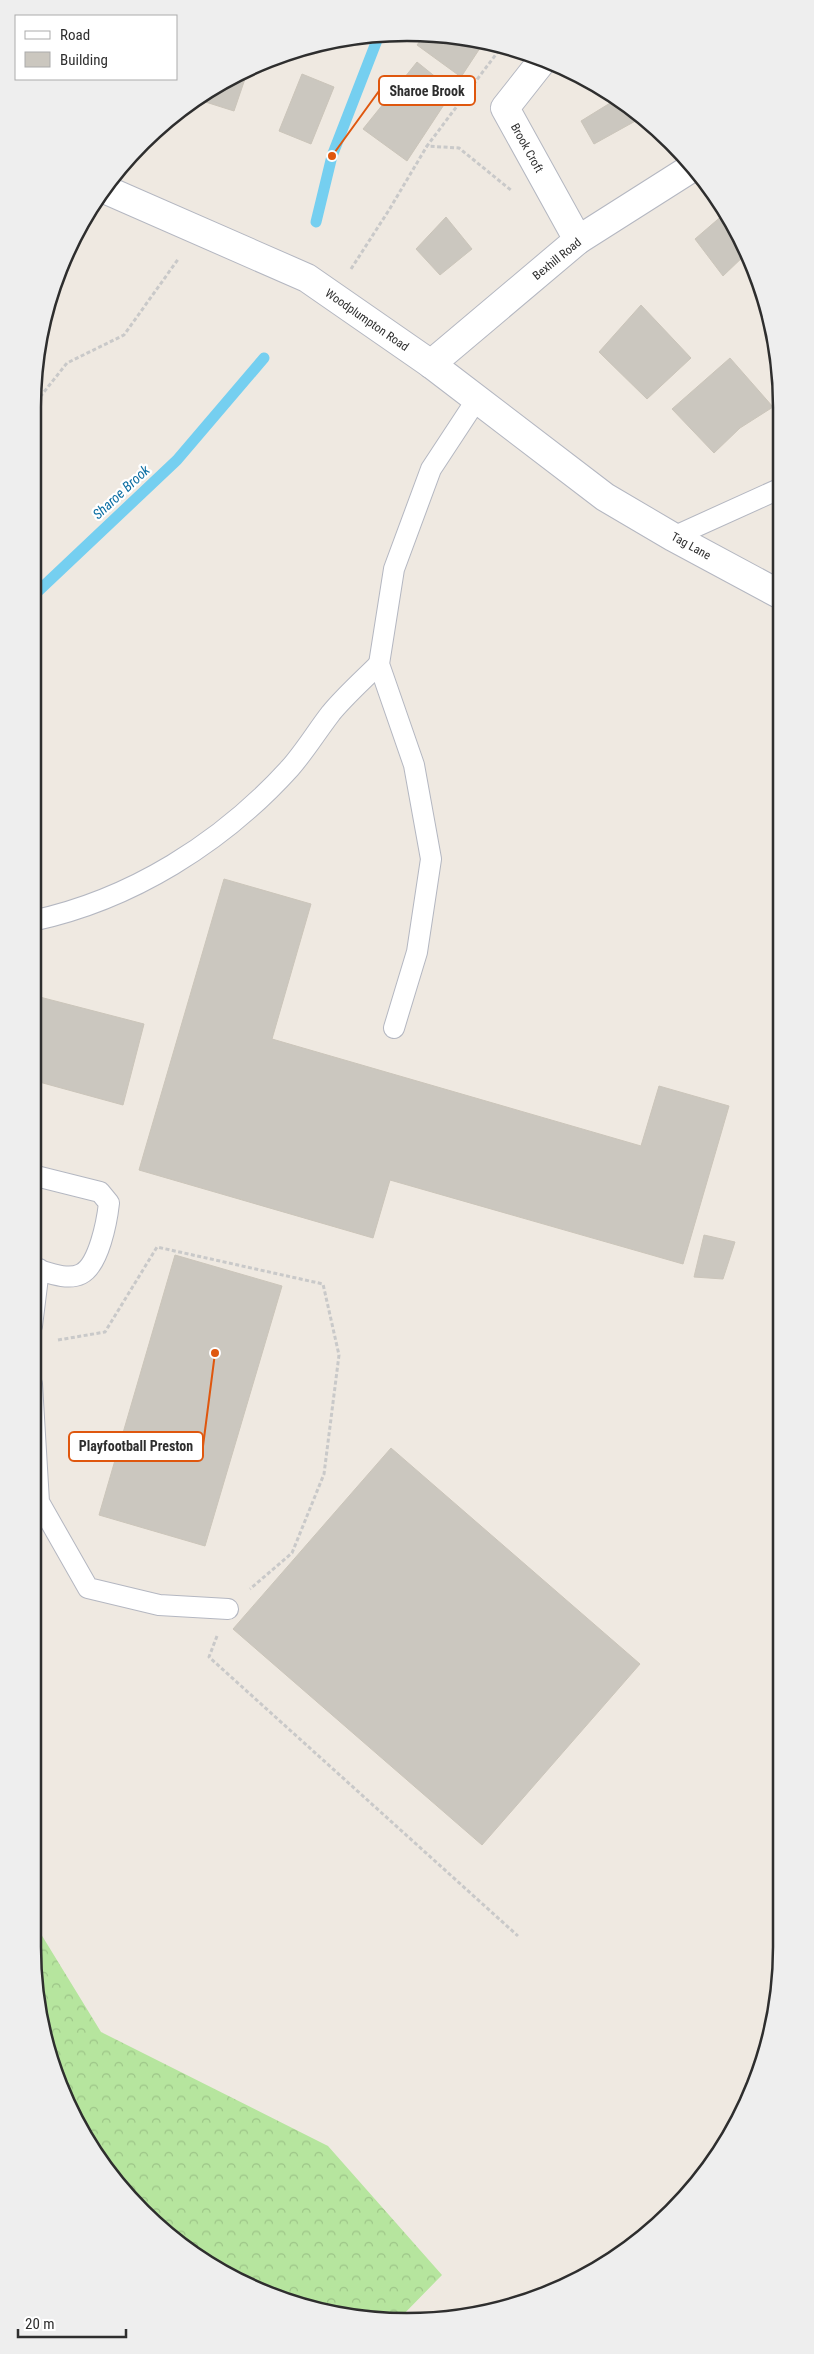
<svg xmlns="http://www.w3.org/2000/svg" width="814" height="2354" font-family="'Roboto Condensed',sans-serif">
	<defs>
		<pattern id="forest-crowns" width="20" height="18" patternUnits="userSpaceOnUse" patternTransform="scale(1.25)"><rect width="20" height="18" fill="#b6e59e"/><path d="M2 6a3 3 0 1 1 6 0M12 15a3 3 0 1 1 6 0" fill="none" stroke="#9dc588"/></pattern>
	</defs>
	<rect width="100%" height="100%" fill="#efe9e1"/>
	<!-- forest -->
	<path fill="url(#forest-crowns)" d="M33,1921L101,2032L328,2146L442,2275L398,2320L358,2318L241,2283L179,2244L126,2194L61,2090L40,2020L33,1947Z"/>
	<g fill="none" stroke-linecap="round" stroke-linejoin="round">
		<!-- stream -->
		<g stroke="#75cff0" stroke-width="11">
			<path d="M316,222L332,156L379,35"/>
			<path d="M32,597L177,460L264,358"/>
		</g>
	</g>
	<!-- building -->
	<g fill="#cbc7bf" stroke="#cbc5ba">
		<path d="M426,33H431L484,42L461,77L417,45Z"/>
		<path d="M417,62L453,91L407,161L363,129Z"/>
		<path d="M248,70L234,111L196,99L220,83Z"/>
		<path d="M302,74L334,87L311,144L279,131Z"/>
		<path d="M615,100L639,119L594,144L581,121Z"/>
		<path d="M724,214L743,242L747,253L723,276L695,239Z"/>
		<path d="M446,217L472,249L440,275L416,249Z"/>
		<path d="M641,305L691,358L647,399L599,352Z"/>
		<path d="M730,358L773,407L740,428L714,453L672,409Z"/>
		<path d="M224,879L311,904L272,1039L641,1146L659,1086L729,1106L683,1264L390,1180L373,1238L139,1170Z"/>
		<path d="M32,995L144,1024L123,1105L32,1080Z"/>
		<path d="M704,1235L735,1242L723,1279L694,1277Z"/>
		<path d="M175,1255L282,1286L205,1546L99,1515Z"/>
		<path d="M391,1448L640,1664L482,1845L233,1629Z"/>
	</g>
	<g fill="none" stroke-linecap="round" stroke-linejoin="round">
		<defs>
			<g id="service">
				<path d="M673,537L779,489"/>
				<path d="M32,921C131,900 222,843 290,768C305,751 317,731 331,713C345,696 363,680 379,664"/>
				<path d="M394,1028L417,952L431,859L414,765L379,664L394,569L431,469L477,399"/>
				<path d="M32,1175L100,1192L109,1203C107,1221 99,1265 81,1274C67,1281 47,1272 32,1268"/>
				<path d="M32,1326L39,1269"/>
				<path d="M32,1384L39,1502L88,1588L159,1605L228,1609"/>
			</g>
			<g id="minor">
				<path d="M542,61L505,108L578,240"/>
				<path d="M431,364L578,240L693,167"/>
			</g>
			<path id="secondary" d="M104,189L307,278L431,364L605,497L673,537L779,594"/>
		</defs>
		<!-- service casing -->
		<use href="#service" stroke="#b4b7c1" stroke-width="22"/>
		<!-- minor casing -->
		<use href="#minor" stroke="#b4b7c1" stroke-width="30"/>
		<!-- secondary casing -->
		<use href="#secondary" stroke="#b4b7c1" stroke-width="30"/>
		<!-- path -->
		<g stroke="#c9c9c9" stroke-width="3" stroke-dasharray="4 2.5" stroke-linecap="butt">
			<path d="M503,45L427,146L459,148L512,191"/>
			<path d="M351,269L389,210L427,146"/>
			<path d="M32,407L67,363L124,335L179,258"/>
			<path d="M58,1340L105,1332L157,1247L323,1284L339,1355L324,1474L292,1553L250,1589"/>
			<path d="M217,1636L209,1657L518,1936"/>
		</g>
		<!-- service -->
		<use href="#service" stroke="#fff" stroke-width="20"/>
		<!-- minor -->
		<use href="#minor" stroke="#fff" stroke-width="28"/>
		<!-- secondary -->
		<use href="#secondary" stroke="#fff" stroke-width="28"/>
	</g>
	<g text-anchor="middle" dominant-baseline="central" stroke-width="4.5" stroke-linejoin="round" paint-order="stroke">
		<!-- street labels -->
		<g font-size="12" fill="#2e2e2e" stroke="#fff">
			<text transform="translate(527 148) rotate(61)">Brook Croft</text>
			<text transform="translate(557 259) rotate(-39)">Bexhill Road</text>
			<text transform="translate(367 320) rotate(35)">Woodplumpton Road</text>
			<text transform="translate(691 546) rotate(29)">Tag Lane</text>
		</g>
		<!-- water labels -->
		<g font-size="14" font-style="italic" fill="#0d6fa3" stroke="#fff">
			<text transform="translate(121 492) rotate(-43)">Sharoe Brook</text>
		</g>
	</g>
	<!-- crop -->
	<path d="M0 0H814V2354H0ZM407 41H407A366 366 0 0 1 773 407V1947A366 366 0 0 1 407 2313H407A366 366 0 0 1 41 1947V407A366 366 0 0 1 407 41Z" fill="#eee" fill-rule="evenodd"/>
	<path fill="none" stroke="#2e2e2e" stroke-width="2.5" d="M407 41H407A366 366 0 0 1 773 407V1947A366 366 0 0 1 407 2313H407A366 366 0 0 1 41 1947V407A366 366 0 0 1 407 41Z"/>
	<!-- callouts -->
	<path fill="none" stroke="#df570e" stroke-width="2" d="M332 156L379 91M215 1353L203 1446"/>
	<g fill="#df570e" stroke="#fff" stroke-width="2">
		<circle cx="332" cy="156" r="5"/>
		<circle cx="215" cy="1353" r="5"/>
	</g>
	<g fill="#fff" stroke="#df570e" stroke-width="2">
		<rect x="379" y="76" width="96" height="29" rx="5"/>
		<rect x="69" y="1432" width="134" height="29" rx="5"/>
	</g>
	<g font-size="14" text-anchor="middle" font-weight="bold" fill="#2e2e2e">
		<text x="427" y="96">Sharoe Brook</text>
		<text x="136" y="1451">Playfootball Preston</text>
	</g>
	<!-- legend -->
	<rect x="15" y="15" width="162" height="65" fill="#ffffff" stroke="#ababab"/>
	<rect x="25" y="31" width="25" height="8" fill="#ffffff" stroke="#ababab"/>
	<text x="60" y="40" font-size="15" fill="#2e2e2e">Road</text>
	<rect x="25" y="52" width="25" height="15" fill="#cbc7bf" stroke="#ababab"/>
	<text x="60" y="65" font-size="15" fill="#2e2e2e">Building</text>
	<!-- scale -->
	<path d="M18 2329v8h108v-8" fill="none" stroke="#2e2e2e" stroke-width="2.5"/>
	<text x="25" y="2329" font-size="15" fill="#2e2e2e" stroke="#ffffff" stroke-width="4" paint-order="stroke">20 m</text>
</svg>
